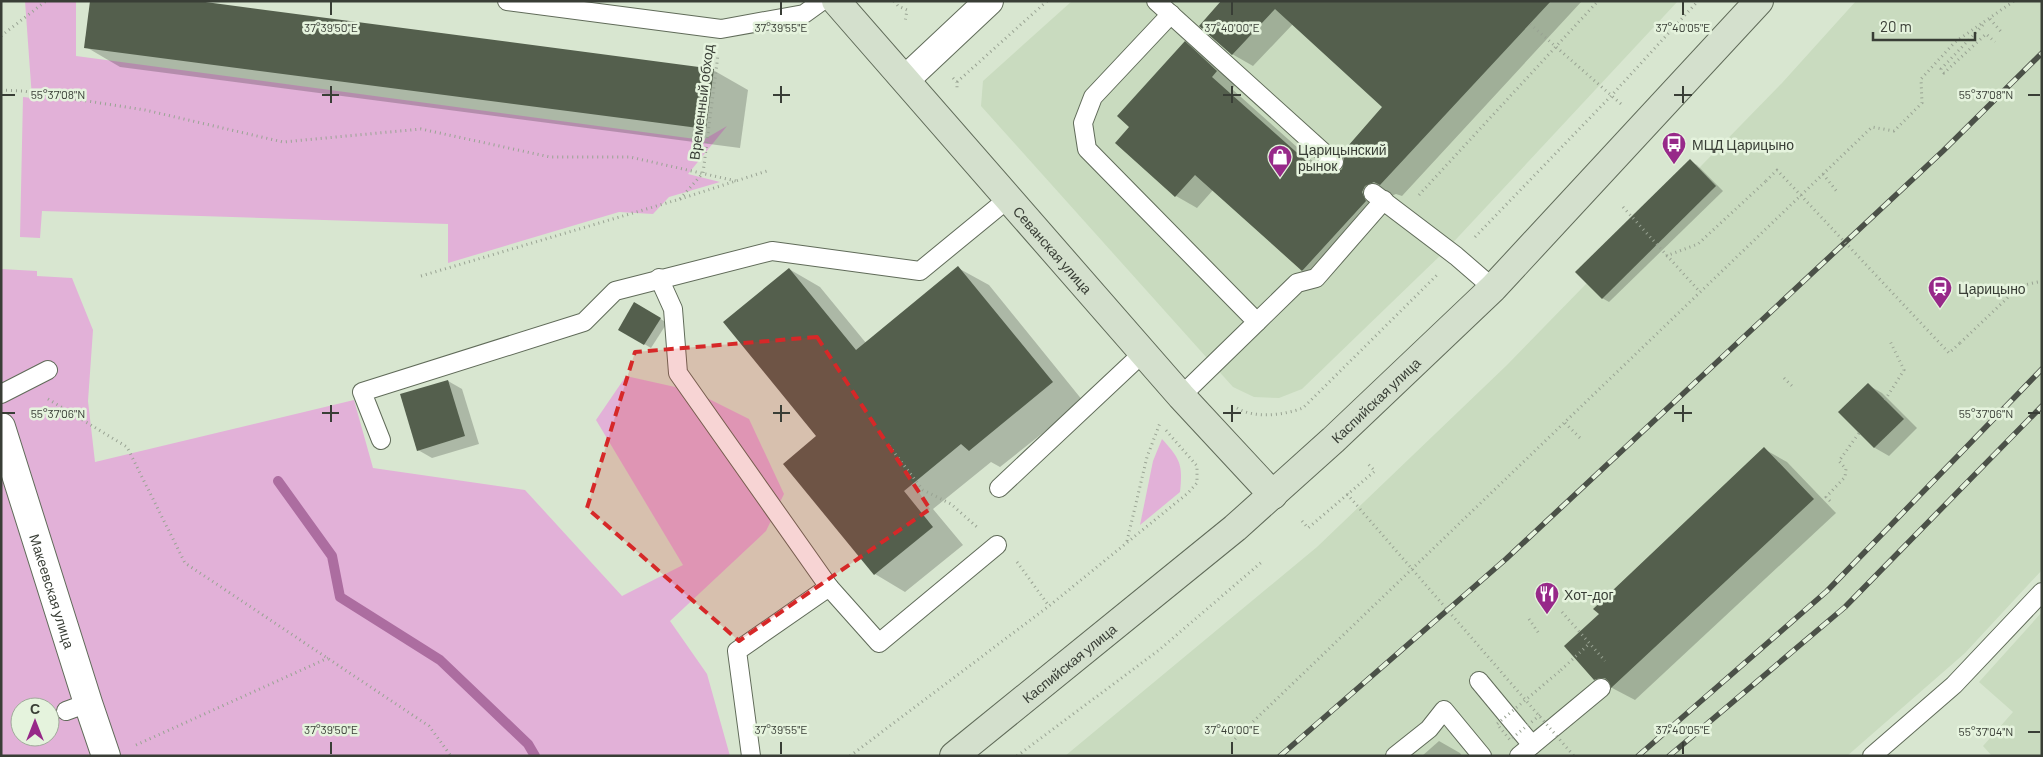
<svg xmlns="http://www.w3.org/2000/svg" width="2043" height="757" font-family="Barlow,sans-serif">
	<rect width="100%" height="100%" fill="#d8e6d0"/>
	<!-- built -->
	<g fill="#c9dbbf">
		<path d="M1072,1H1678L1446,250L1302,389L1279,398L1254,397L1233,387L981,106L983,81Z"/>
		<path d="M1856,1H2042V570L1965,653L1847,756H1065L1317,547L1507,365L1782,83Z"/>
		<path d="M2042,612V756H1992L1983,746L2013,712L1979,682Z"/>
	</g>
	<!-- green -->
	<g fill="#e2b1d8" fill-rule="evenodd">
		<path d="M25,1H76V56L703,140L727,126L688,174L720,182L669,197L653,214L619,212L448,263V224L42,211L40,238L20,237L23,97L32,98Z"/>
		<path d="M1,269L37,271V276L72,278L93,330L88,401L95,462L354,400L373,468L525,490L622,596L683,565L596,420L626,376L693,391L749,419L784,494L766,531L670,621L707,674L730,756H1ZM20,707H50V737H20Z"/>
		<path d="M1162,439C1180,459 1183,464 1180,492L1140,525L1153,461Z"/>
	</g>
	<!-- shadow -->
	<g fill="#0003">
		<path d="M1223,1H1582L1402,196L1396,194L1386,198V213L1323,282L1302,270L1213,190L1197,208L1176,196L1131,127L1185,43L1206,55L1237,83L1232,89L1326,173L1337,174L1343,170L1384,107L1293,24L1253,66L1232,54Z"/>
		<path d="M86,47L713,70L748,90L740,148L120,67Z"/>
		<path d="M1690,161L1697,165L1723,191L1609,302L1602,298Z"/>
		<path d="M958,268L989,285L1083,401L1000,467L991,462L933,509L963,545L905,592L875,574L818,437L789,269L820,287L866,343Z"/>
		<path d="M635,303L667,323L651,348L619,329Z"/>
		<path d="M448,381L462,389L479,444L432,458L418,450Z"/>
		<path d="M1868,385L1882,393L1917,428L1889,456L1875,448L1840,412Z"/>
		<path d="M1764,449L1787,462L1836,513L1635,700L1595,679L1601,614Z"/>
		<path d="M1439,741L1460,753L1462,756H1422Z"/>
	</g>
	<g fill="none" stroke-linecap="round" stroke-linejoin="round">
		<!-- stream -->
		<path stroke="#ac6da0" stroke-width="10" d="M278,481L332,556L340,597L440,660L528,744L535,756"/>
	</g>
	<!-- building -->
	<g fill="#545f4d">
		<path d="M90,1H198L714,69L706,129L84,48Z"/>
		<path d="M1221,1H1551L1380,185L1374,182L1365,186L1362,192L1366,201L1302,271L1195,175L1175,197L1115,143L1129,127L1117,116L1185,41L1217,71L1212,77L1322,175L1327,170L1337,172L1342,169L1344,159L1341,154L1382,107L1275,9L1232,55L1199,26Z"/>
		<path d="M1690,159L1716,186L1602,299L1575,272Z"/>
		<path d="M958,266L1053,382L969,451L961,444L904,491L933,527L874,575L783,464L816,436L723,322L789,268L856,350Z"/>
		<path d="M634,302L661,318L644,345L618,330Z"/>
		<path d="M448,380L465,436L417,451L400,394Z"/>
		<path d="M1868,383L1904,419L1874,448L1838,412Z"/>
		<path d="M1764,447L1814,499L1611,688L1609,682L1605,678H1600L1594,680L1564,646L1599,614L1593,609Z"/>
	</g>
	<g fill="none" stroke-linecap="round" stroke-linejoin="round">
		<defs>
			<g id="lane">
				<path d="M507,1L721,29L804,14L822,1"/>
				<path d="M1156,1L1334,162"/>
				<path d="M1171,14L1093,97L1083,123L1087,149L1257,322L1181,396"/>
				<path d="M1373,193L1456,256L1493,288"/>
				<path d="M659,278L673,309L678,373L829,587"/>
				<path d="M1257,322L1297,283L1316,278L1384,200"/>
				<path d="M1,394L48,370"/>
				<path d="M381,440L362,392L584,322L615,291L772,251L920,271L1009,198"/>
				<path d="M999,488L1144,352"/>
				<path d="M1479,681L1532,745"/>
				<path d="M66,711L88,703"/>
				<path d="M751,756L737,651L829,587L879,643L997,545"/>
				<path d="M1395,756L1429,729L1444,710L1482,756"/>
				<path d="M1519,756L1601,688"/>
				<path d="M1872,756L1954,685L2042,592"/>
			</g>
			<g id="street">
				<path d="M906,79L989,1"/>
				<path id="s1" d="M1,427L88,703L106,756"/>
			</g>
			<g id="secondary">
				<path id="s2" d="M836,1L1181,396L1273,495"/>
				<path id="s3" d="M954,756L1235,528L1333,440L1493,288L1759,1"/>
			</g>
		</defs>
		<!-- lane casing -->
		<use href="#lane" stroke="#606b59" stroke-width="20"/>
		<!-- street casing -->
		<use href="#street" stroke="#606b59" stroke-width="30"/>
		<!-- secondary casing -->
		<use href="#secondary" stroke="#606b59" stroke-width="30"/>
		<!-- path -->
		<g stroke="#99a393" stroke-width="3" stroke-dasharray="1 4" stroke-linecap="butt">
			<path d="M894,1L898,6L907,10L905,22"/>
			<path d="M1990,19L2003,34"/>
			<path d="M1530,24L1621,104"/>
			<path d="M1983,25L1941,69L1944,73L1986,34L1995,42"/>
			<path d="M1,36L46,1"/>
			<path d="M953,78L957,82V90"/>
			<path d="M957,82L1047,1"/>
			<path d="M1,90L23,91L145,110L283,142L421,129L550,157H630L736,181"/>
			<path d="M1668,144L1678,151"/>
			<path d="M1823,174L1838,193"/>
			<path d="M1419,195L1598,1"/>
			<path d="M680,199L703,173L718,55"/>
			<path d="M1623,207L1700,292"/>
			<path d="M1475,237L1611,96L1698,1"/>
			<path d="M1666,256L1698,244L1766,181"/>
			<path d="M421,276L680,199L770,170"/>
			<path d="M1960,343L2020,286L2042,281"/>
			<path d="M1784,378L1794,388"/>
			<path d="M48,399L127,447L185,563L429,726L451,756"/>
			<path d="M1885,400L1904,370L1890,341"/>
			<path d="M1237,408C1255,419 1284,415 1303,408L1437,275"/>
			<path d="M1565,423L1582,440"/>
			<path d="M889,446L923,490L951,504L978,528"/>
			<path d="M1830,501L1826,497L1845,477L1846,469L1839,461L1859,433"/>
			<path d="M1302,521L1308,528L1375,471L1368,464"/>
			<path d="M1127,541L1147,457L1160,423"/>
			<path d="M1017,562L1049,606"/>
			<path d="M1562,612L1605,661"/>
			<path d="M1529,619L1540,635"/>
			<path d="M1561,670L1590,643"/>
			<path d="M1235,739L1872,127L1894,131L1922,103L1921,79L1955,42L2014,1"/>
			<path d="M136,745L328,658"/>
			<path d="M850,756L1049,606L1188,493L1197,483V466L1164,428"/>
			<path d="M1017,756L1159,650L1263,561"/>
		</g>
		<!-- lane -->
		<use href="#lane" stroke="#fff" stroke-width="18"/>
		<!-- street -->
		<use href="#street" stroke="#fff" stroke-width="28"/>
		<!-- secondary -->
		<use href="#secondary" stroke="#d4e0cd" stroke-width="28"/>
		<defs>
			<g id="rail">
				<path d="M1280,756L1506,559L1943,151L2042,53"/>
				<path d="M1638,756L1827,591L2042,369"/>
				<path d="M1669,756L1845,607L2042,406"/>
			</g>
		</defs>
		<!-- rail casing -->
		<use href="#rail" stroke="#4b5148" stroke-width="5.5"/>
		<!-- rail -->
		<use href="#rail" stroke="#e5f3dd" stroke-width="4" stroke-dasharray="11" stroke-linecap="butt"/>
		<!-- path-bridge -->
		<g stroke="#99a393" stroke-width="3" stroke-dasharray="1 4" stroke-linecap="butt">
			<path d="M1766,181L1777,170L1949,353L1960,343"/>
			<path d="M1347,494L1574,756"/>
			<path d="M1540,715L1510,740L1497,724L1561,670"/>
		</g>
	</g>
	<!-- marked area -->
	<path fill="#d62828" fill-opacity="0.2" stroke="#d62828" stroke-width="4" stroke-dasharray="10 6" stroke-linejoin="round" d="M817,337L930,509L739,641L587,508L635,352Z"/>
	<!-- ticks -->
	<path fill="none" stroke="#393e36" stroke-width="2" d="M331,2V15M781,2V15M1232,2V15M1683,2V15M331,86V103M781,86V103M1232,86V103M1683,86V103M2,95H15M322,95H339M773,95H790M1223,95H1241M1674,95H1692M2028,95H2040M331,405V422M781,405V422M1232,405V422M1683,405V422M2,413H15M322,413H339M773,413H790M1223,413H1241M1674,413H1692M2028,413H2040M2028,732H2040M331,742V754M781,742V754M1232,742V754M1683,742V754"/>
	<!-- icons -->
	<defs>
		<symbol id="bus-pin" viewBox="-11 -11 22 30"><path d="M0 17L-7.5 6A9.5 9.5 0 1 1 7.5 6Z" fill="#972989" stroke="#e5f3dd"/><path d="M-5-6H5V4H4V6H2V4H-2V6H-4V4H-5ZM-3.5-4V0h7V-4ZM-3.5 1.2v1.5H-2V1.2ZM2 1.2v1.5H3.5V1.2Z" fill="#fff"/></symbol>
		<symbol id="shop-pin" viewBox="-11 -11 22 30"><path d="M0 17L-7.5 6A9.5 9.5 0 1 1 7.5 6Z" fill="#972989" stroke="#e5f3dd"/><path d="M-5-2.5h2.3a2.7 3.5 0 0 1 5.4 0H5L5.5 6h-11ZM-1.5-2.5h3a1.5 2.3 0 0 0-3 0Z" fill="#fff"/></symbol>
		<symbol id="station-pin" viewBox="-11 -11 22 30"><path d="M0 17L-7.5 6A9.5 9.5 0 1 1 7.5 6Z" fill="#972989" stroke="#e5f3dd"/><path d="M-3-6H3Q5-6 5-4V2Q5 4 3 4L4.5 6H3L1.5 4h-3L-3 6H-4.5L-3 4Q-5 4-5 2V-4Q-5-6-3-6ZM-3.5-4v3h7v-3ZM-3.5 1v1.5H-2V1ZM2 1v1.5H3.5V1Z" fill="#fff"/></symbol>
		<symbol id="restaurant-pin" viewBox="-11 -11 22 30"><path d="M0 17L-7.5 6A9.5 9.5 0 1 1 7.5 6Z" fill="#972989" stroke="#e5f3dd"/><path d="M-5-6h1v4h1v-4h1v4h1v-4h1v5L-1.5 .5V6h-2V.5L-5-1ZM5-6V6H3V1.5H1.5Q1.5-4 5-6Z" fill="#fff"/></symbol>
	</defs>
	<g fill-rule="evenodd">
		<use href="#bus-pin" x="1660" y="130" width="28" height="38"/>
		<use href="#shop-pin" x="1266" y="143" width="28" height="38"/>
		<use href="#station-pin" x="1926" y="274" width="28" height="38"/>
		<use href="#restaurant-pin" x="1533" y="580" width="28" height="38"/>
	</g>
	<g text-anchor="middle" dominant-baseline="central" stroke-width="5" stroke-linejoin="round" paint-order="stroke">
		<!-- street labels -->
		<g font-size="14" fill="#393e36" stroke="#e5f3dd">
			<text transform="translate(701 102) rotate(-83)">Временный обход</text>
			<text stroke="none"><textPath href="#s2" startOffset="330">Севанская улица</textPath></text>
			<text stroke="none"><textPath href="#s3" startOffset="552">Каспийская улица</textPath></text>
			<text stroke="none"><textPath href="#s1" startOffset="172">Макеевская улица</textPath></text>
			<text stroke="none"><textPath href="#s3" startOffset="148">Каспийская улица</textPath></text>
		</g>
		<!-- poi labels -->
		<g font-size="14" fill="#393e36" stroke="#e5f3dd" text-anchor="start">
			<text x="1692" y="144">МЦД Царицыно</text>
			<text x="1298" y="149">Царицынский<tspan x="1298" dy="16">рынок</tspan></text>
			<text x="1958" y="288">Царицыно</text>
			<text x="1564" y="594">Хот-дог</text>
		</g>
	</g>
	<g font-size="12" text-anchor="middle" fill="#393e36" stroke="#e5f3dd" stroke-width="5" stroke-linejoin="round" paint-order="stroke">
		<text x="331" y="32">37°39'50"E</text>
		<text x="781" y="32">37°39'55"E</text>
		<text x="1232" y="32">37°40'00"E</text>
		<text x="1683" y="32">37°40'05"E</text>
		<text x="58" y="99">55°37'08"N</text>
		<text x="1986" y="99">55°37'08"N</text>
		<text x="58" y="418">55°37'06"N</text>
		<text x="1986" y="418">55°37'06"N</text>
		<text x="331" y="734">37°39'50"E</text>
		<text x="781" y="734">37°39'55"E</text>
		<text x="1232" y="734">37°40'00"E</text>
		<text x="1683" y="734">37°40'05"E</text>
		<text x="1986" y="736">55°37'04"N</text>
	</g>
	<!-- border -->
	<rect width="2043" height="757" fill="none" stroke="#393e36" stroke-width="5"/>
	<!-- north arrow -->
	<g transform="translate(35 722)"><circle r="24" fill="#e5f3dd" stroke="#a0ab9a"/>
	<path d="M0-4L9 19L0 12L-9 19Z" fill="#972989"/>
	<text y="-8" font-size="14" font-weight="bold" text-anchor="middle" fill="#393e36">С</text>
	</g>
	<!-- scale -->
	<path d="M1873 32v8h102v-8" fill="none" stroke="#393e36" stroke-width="2.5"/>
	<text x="1880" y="32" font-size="15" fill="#393e36" stroke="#e5f3dd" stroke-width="4" paint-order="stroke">20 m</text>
</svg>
